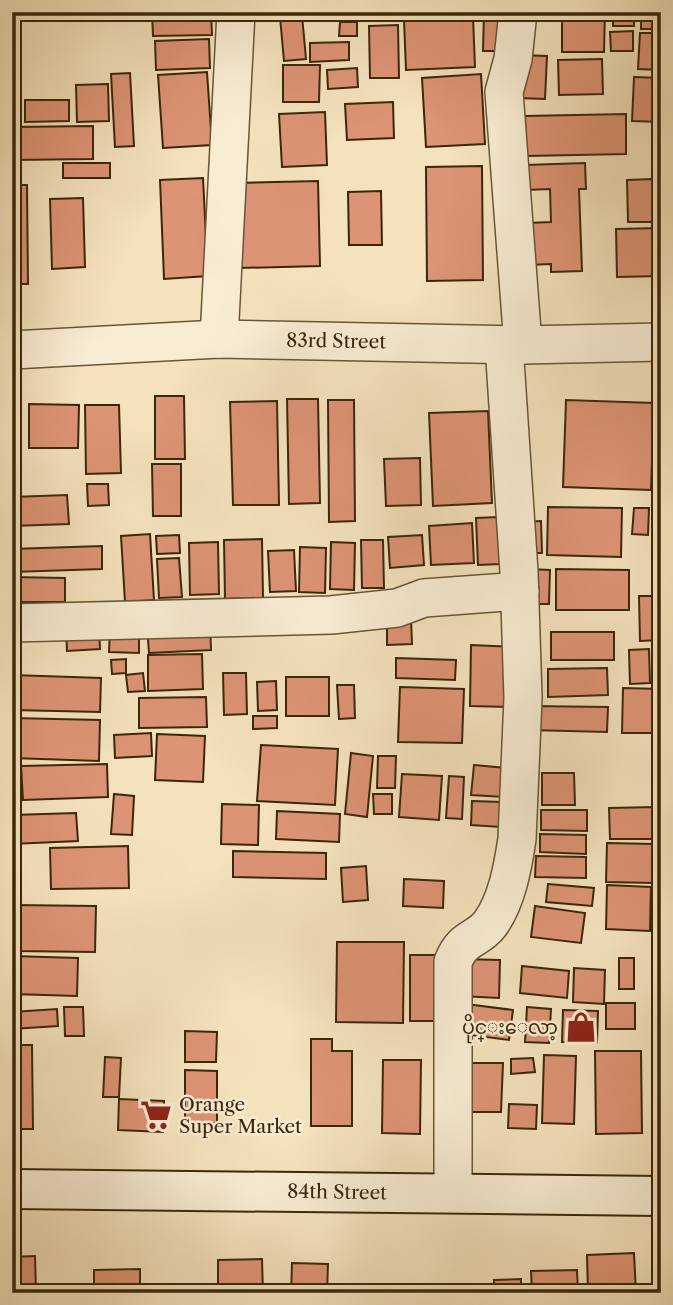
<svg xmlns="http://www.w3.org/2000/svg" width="673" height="1305" font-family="'Libre Caslon Text','Noto Sans Myanmar',serif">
	<rect width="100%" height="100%" fill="#f4e2bc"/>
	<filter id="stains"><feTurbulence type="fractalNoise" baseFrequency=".00286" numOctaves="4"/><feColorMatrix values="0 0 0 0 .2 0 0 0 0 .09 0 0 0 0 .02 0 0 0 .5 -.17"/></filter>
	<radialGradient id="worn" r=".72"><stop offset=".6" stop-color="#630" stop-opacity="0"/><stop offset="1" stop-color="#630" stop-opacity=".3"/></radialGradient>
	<!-- building -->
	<g fill="#dd9375" stroke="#3a270a" stroke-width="2">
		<path d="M152,12H211L212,35L153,36Z"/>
		<path d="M562,12H605L604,52H562Z"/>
		<rect x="613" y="12" width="21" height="14"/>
		<rect x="641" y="12" width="20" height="17"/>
		<path d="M484,14L509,15L508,51H483Z"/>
		<path d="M302,15L306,59L284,61L280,17Z"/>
		<path d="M473,17L475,67L406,70L404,20Z"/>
		<path d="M340,22H357V36H339Z"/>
		<path d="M398,25L399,78H370L369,26Z"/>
		<path d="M633,31V51H611L610,32Z"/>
		<path d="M640,33H661V70L638,69Z"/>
		<path d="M209,39L210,68L156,70L155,41Z"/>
		<path d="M349,42V60L310,62V43Z"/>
		<path d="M519,55L547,56L545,99L518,98Z"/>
		<path d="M602,59L603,94L559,95L558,60Z"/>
		<path d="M283,65H320L319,102H283Z"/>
		<path d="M357,68L358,87L328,89L327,70Z"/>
		<path d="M207,72L212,145L163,148L158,75Z"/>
		<path d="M130,73L134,146L115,147L111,74Z"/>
		<path d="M481,74L485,144L426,147L422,78Z"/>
		<path d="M634,77L661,78V122L632,121Z"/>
		<path d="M108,84L109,121L77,122L76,85Z"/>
		<path d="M25,100H69V121L25,122Z"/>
		<path d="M393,102L394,138L347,140L345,104Z"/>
		<path d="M325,112L327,165L282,167L279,114Z"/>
		<path d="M626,114V154L526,156L525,116Z"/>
		<path d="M93,126V159L12,160V127Z"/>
		<rect x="63" y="163" width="47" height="15"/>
		<path d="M585,163L586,189H579L582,271L551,272V264L528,265L527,223L551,222L550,189L526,190V165Z"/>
		<path d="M482,166L483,280L427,281L426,167Z"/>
		<path d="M203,178L208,276L164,279L160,180Z"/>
		<path d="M652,179V222H628L627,180Z"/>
		<path d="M318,181L320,266L239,268L237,183Z"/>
		<path d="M12,185H27L28,284H12Z"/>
		<path d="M381,191L382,245H349L348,192Z"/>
		<path d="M83,198L85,267L52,269L50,199Z"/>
		<path d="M661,228V276L617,277L616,229Z"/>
		<path d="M155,396H184L185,459H155Z"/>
		<path d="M287,399H318L320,503L289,504Z"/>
		<path d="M328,400H354L355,521L329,522Z"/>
		<path d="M566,400L654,403L651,490L563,487Z"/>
		<path d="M277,401L279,505H233L230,402Z"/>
		<path d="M29,404L79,405L78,448H29Z"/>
		<path d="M85,405H119L121,473L86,474Z"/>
		<path d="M488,411L492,503L433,506L429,413Z"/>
		<path d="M420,458L421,505L386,506L384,459Z"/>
		<path d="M152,464H181V516H153Z"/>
		<path d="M87,484H108L109,505L88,506Z"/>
		<path d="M67,495L69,524L12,526V497Z"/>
		<path d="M548,507L622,508L621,557L547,555Z"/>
		<path d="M634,508H649L648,535L632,534Z"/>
		<path d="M498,517L500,564L478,565L476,518Z"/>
		<path d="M541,521L542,553H525L524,522Z"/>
		<path d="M472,523L474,563L431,565L429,526Z"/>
		<path d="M150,534L154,600L125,602L121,536Z"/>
		<path d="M179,535L180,553L157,554L156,536Z"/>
		<path d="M422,535L424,565L390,568L388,537Z"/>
		<path d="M262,539L263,598L225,599L224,540Z"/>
		<path d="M361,540H383L384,588H362Z"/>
		<path d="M218,542L219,594L190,595L189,543Z"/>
		<path d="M331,542L355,543L354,590L330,589Z"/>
		<path d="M102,546V569L12,572V549Z"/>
		<path d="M300,547L326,548L325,593L299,592Z"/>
		<path d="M294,550L296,591L270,592L268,551Z"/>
		<path d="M179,558L182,597L159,598L157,559Z"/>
		<path d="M529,569L550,570L549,604H529Z"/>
		<path d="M556,569L629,570V610H556Z"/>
		<path d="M12,577L65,578V602H12Z"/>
		<path d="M639,596H660L661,640L640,641Z"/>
		<path d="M411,618L412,644L387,645V619Z"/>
		<path d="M210,622L211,650L149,653L147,625Z"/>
		<path d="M99,626L100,649L67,651L66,628Z"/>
		<path d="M110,627H139V653L109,652Z"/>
		<rect x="551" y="632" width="63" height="28"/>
		<path d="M471,645L514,647L512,707L470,706Z"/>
		<path d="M649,649L650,683L630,684L629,650Z"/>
		<path d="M202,654L203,689L148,691V655Z"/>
		<path d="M396,658L456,660L455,680L396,678Z"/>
		<path d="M126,659V673L112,674L111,660Z"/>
		<path d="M607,668L608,695L548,697V669Z"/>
		<path d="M143,673L145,691L128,692L126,675Z"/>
		<path d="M223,673H246L247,714L224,715Z"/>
		<path d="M12,675L101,678L100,712L12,710Z"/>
		<rect x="286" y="677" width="43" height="39"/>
		<path d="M276,681L277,710L258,711L257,682Z"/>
		<path d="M337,685H354L355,718L339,719Z"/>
		<path d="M400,687L464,689L462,743L398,742Z"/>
		<path d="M623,688L661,689V733H622Z"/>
		<path d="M206,697L207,727L139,728V698Z"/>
		<path d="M530,706L608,707L607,732L529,730Z"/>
		<path d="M253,716H277V728L253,729Z"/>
		<path d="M12,718L100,720L99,761L12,758Z"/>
		<path d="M151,733L152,756L115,758L114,735Z"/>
		<path d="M157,734L205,736L203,782L155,780Z"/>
		<path d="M261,745L338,749L335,805L257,801Z"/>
		<path d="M351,753L373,756L367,817L345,814Z"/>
		<path d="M378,756H396L395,788H377Z"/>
		<path d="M107,764L108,797L23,800L21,766Z"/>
		<path d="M474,765L506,768L504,797L471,795Z"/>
		<path d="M542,773H574L575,805H542Z"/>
		<path d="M402,774L442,776L439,820L399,817Z"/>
		<path d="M449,776L464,777L462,819L446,818Z"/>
		<path d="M114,794L134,796L132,835L111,834Z"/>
		<path d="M373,794H392V814H374Z"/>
		<path d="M472,801L502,802L501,827L471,825Z"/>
		<path d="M222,804L259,805L258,845L221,844Z"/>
		<path d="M656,807V839H610L609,808Z"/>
		<path d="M541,810H587V831L541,830Z"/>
		<path d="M277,811L340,814L339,842L276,839Z"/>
		<path d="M76,813L78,841L12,844V815Z"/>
		<path d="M661,828V937H659Z"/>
		<path d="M540,834L586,835V854L540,852Z"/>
		<path d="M607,843L654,844L653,883L606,882Z"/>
		<path d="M128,846L129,888L51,889L50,848Z"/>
		<path d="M233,851L326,853V879L233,877Z"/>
		<path d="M536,856L586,857V878L535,877Z"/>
		<path d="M366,866L368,900L343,902L341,868Z"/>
		<path d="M404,879L444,881L443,908L403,906Z"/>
		<path d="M548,884L594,888L592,906L546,902Z"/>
		<path d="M607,885L651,887L650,931L606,929Z"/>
		<path d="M12,905L96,906L95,952L12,951Z"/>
		<path d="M535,906L585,913L581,943L531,937Z"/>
		<path d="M337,942H404L403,1023L336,1022Z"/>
		<rect x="410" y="955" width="26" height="66"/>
		<path d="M12,956L78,958L77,996L12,994Z"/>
		<path d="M657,956H661V1131L656,1130Z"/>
		<rect x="619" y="958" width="15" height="31"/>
		<path d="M461,959L500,960L499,998L460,996Z"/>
		<path d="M522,966L569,971L567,998L520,993Z"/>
		<path d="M574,968L605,970L604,1004L573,1002Z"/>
		<rect x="606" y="1003" width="29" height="26"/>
		<path d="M466,1004L513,1010L509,1040L462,1034Z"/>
		<path d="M64,1007H83L84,1036H65Z"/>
		<path d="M527,1007L551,1009L549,1043L525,1042Z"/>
		<path d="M57,1009L58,1026L12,1029V1012Z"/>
		<path d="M563,1010L598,1011L597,1043L562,1042Z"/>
		<path d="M185,1031L217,1032L216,1062H185Z"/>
		<path d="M311,1039H332V1051H352V1126H311Z"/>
		<path d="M12,1045H32L33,1129H12Z"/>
		<path d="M595,1051H641L642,1133L596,1134Z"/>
		<path d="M544,1055L576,1056L574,1124L542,1123Z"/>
		<path d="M105,1057L121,1058L119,1097H103Z"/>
		<path d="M533,1058L535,1072L511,1074V1059Z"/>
		<path d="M383,1060H421L420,1134L382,1133Z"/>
		<path d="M458,1063H503L501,1112H457Z"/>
		<path d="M185,1070L217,1071V1123H185Z"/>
		<path d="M119,1099L164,1101L163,1132L118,1130Z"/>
		<path d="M509,1104L537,1105L536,1129L508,1128Z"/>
		<path d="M634,1253L636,1293H588L587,1255Z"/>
		<path d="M35,1256L36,1293H12V1257Z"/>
		<path d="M262,1259L263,1293H218V1260Z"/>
		<path d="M292,1263L328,1264L327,1293H291Z"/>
		<path d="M140,1269V1293H94V1270Z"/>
		<path d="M577,1270L578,1293H532L531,1271Z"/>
		<rect x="652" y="1270" width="9" height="23"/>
		<path d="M521,1279V1293H494V1280Z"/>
	</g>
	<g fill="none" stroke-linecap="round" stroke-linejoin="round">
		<defs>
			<g id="minor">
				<path d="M518,12L513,59L504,92L523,345"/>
				<path d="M219,339L236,12"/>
				<path d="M12,350L219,339L523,345L661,342"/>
				<path d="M12,623L331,615L397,608L424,598L520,591"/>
				<path d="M453,1193V962C463,936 477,941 490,924C507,901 513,866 517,839L523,698L519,572L504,345"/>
			</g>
			<path id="secondary" d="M12,1189L661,1196"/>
		</defs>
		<!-- minor casing -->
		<use href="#minor" stroke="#685636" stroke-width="40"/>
		<!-- secondary casing -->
		<use href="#secondary" stroke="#3a270a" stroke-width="42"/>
		<!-- minor -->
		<use href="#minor" stroke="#f8ecd3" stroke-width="37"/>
		<!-- secondary -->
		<use href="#secondary" stroke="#f8ecd3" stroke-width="38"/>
	</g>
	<!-- icons -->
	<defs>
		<symbol id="shop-bare" viewBox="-9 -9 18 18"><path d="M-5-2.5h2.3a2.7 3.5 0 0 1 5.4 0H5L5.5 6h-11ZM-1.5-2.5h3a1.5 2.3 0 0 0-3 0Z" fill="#8f2418" stroke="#f8ecd3" stroke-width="2.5" paint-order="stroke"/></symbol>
		<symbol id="supermarket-bare" viewBox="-9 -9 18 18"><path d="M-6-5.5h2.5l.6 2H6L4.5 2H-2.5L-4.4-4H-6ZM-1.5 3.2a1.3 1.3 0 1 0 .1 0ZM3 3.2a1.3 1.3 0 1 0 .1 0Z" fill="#8f2418" stroke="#f8ecd3" stroke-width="2.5" paint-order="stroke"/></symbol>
	</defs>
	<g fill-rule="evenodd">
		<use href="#shop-bare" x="559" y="1005" width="44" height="44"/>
		<use href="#supermarket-bare" x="134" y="1093" width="44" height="44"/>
	</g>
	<g text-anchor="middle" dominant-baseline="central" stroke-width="5" stroke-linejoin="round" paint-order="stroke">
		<!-- street labels -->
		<g font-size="19" fill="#3a270a" stroke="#f8ecd3">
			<text transform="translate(336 341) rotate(1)">83rd Street</text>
			<text transform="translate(337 1192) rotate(1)">84th Street</text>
		</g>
		<!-- poi labels -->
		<g font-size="19" fill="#3a270a" stroke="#f8ecd3" text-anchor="end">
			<text x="558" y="1027">ပိုင္းေလာ့</text>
			<text x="179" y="1104" text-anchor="start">Orange<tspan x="179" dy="22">Super Market</tspan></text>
		</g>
	</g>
	<!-- margin -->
	<rect width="673" height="1305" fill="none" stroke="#f4e2bc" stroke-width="42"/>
	<rect x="14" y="14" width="645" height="1277" fill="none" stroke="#3a270a" stroke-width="3.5"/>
	<rect x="21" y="21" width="631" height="1263" fill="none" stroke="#3a270a" stroke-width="2"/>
	<rect width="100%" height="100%" filter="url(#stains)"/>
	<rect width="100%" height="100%" fill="url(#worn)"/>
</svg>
